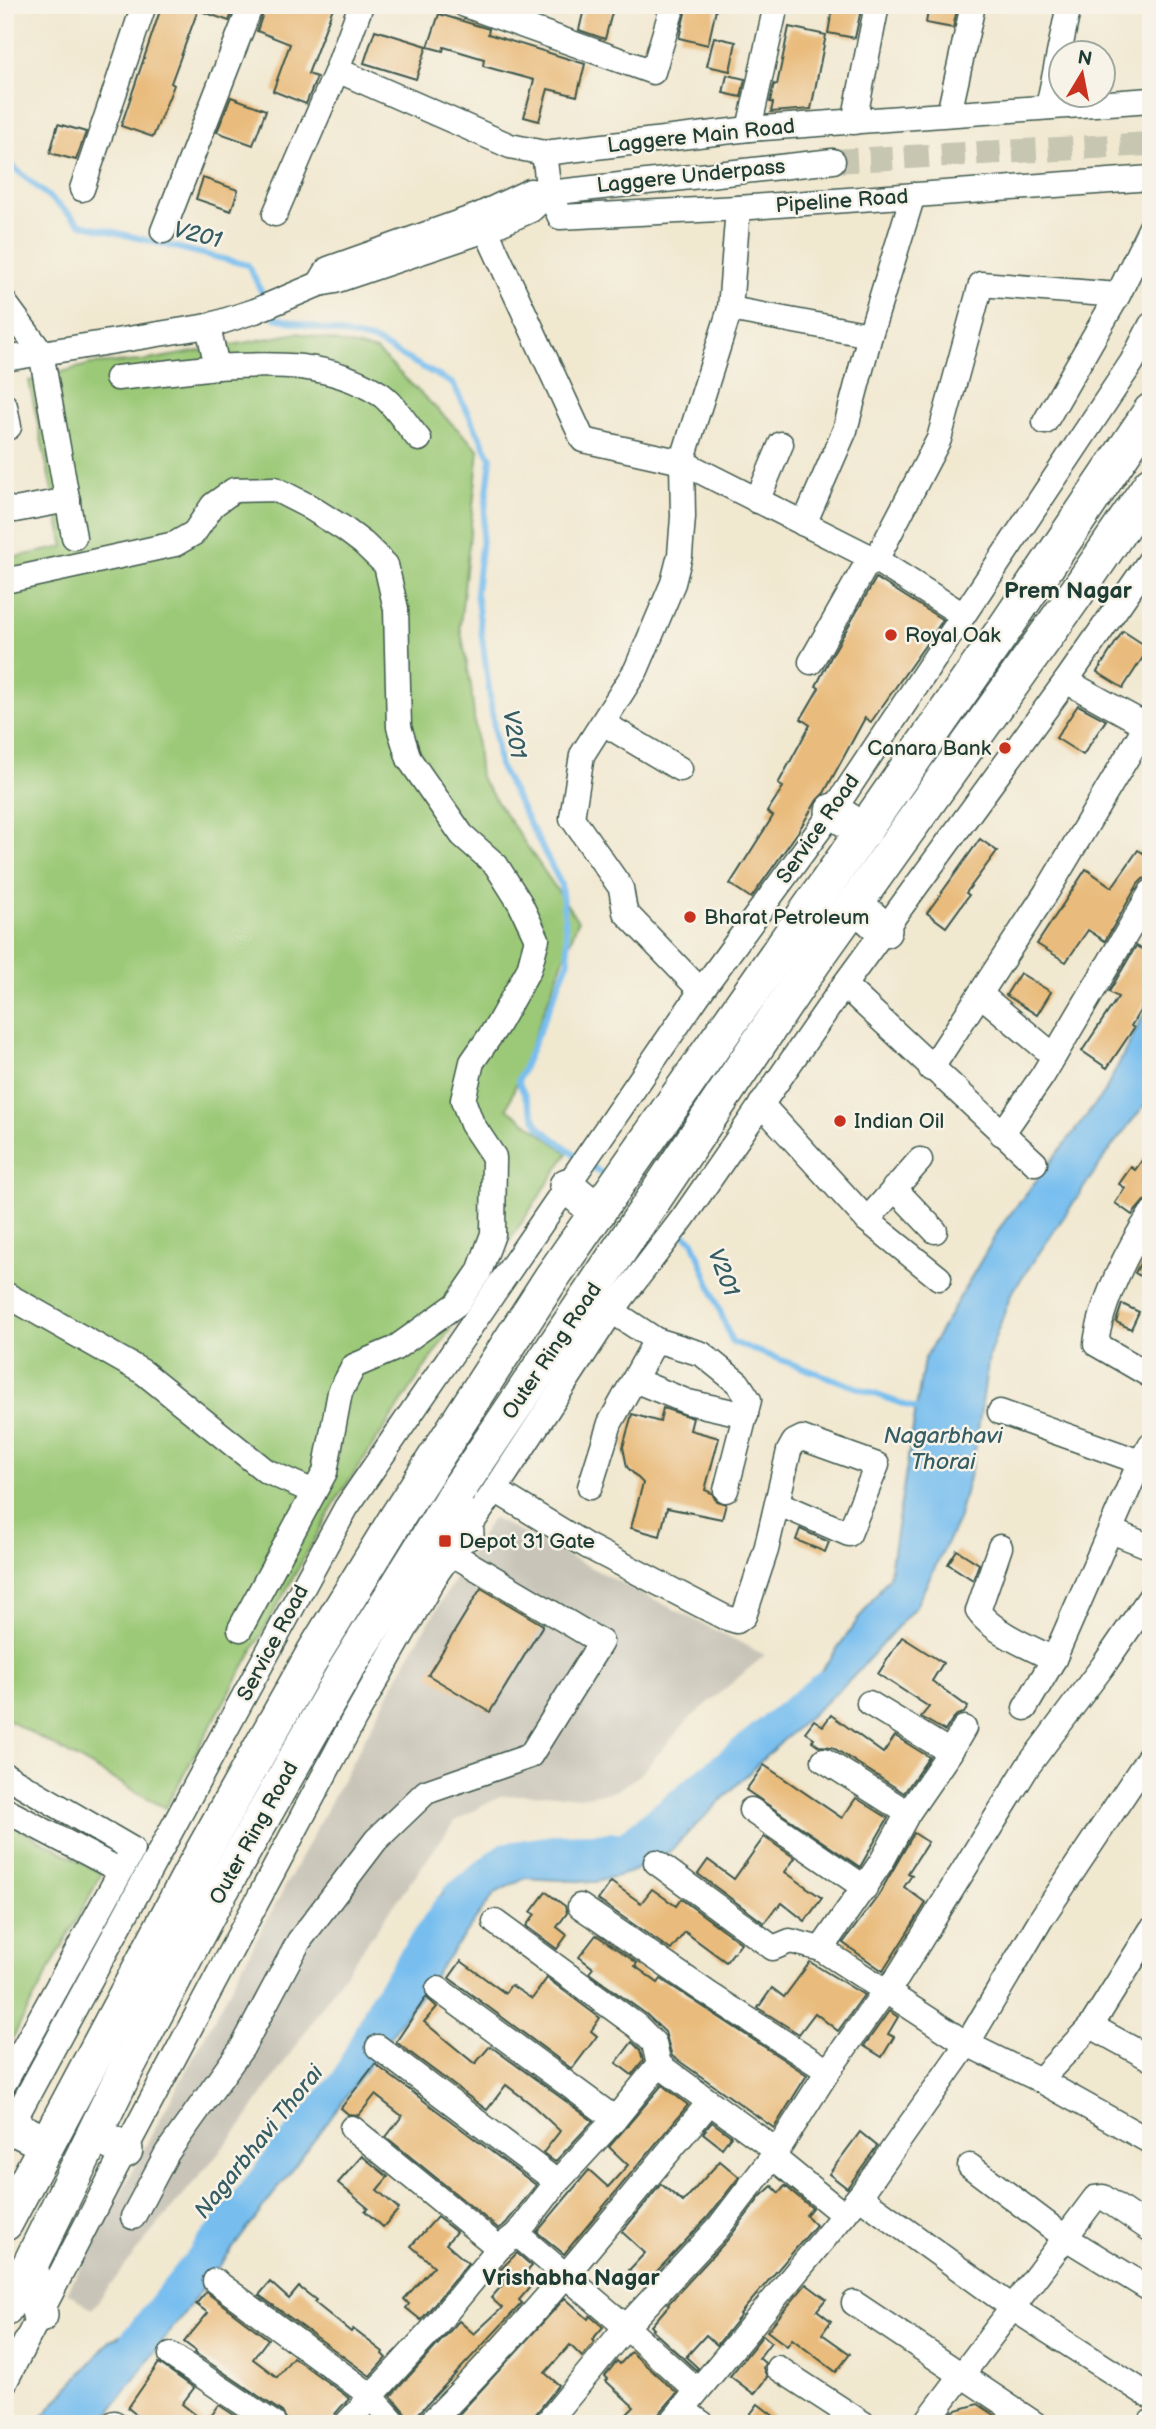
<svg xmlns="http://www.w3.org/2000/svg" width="1156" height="2429" font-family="'Balsamiq Sans',sans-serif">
	<rect width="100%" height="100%" fill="#f7f3e8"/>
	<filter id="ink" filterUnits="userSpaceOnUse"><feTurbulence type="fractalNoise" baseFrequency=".0143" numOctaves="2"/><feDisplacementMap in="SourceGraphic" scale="14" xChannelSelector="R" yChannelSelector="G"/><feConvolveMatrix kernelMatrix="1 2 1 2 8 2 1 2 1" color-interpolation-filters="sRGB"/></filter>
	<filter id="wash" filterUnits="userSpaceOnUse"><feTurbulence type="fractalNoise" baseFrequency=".00686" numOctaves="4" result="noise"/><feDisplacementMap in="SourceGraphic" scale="28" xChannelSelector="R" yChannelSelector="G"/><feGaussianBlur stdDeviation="1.57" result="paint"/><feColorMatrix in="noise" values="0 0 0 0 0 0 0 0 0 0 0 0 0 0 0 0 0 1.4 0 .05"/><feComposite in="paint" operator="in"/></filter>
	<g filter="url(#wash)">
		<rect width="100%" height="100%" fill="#f1e8d0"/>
		<!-- industrial -->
		<path fill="#c8c4b8" d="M492,1518L765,1655L688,1720L640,1775L615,1791L580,1797L545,1794L500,1796L454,1822L338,1983L242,2125L147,2238L92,2309L67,2292L415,1645Z"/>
		<!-- green -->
		<g fill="#9bc977" stroke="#5d8356" stroke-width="2">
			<path d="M298,333L377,351L479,450L460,626L471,686L480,777L578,921L507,1108L568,1153L337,1499L165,1808L5,1718V559L64,547L29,381L91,364L143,361Z"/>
			<path d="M6,1822L102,1873L5,2052V1824Z"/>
		</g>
		<!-- water -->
		<path fill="#77beef" stroke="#4b7e92" stroke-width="2" d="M1151,1000V1097L1113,1145L1011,1294L989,1355L974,1457L958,1520L916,1606L851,1679L769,1753L669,1852L631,1872L596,1882L524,1878L495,1893L327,2123L114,2406L103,2424H36L110,2341L126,2333L268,2154L336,2074L374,1995L444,1891L501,1846L562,1837L621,1835L815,1679L889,1577L924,1359L1001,1226L1104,1093Z"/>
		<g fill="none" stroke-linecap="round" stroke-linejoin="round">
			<!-- stream -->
			<g stroke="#77beef" stroke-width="6">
				<path d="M5,160L81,224L248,265L265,299"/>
				<path d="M270,309L275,318L375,341L453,384L491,458L476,592L499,765L561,884L569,960L518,1081L540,1128L581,1159"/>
				<path d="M590,1165L609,1179"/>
				<path d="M680,1232L693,1241L732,1342L924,1412"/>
				<path d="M446,1890L501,1846L559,1837L621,1835L820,1674"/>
				<path d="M123,2337L268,2154L336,2074L374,1995L439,1899"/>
			</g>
		</g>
		<g id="blocks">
			<!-- building -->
			<g fill="#e9bb7c">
				<path d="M162,5H235L229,21L198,10L171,83L174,85L153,137L121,126Z"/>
				<path d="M266,5H334L308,74L317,77L306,104L273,91L290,44L257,31Z"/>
				<path d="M585,5H614L605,39L579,30Z"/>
				<path d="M687,5H717L708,45L679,38Z"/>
				<path d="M833,5H862L855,38L828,33Z"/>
				<path d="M929,5H958L953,28L926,23Z"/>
				<path d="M439,14L489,29L488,34L585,64L577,96L548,89L539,121L524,117L534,80L483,66L484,59L444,47L443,51L428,47Z"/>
				<path d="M789,27L826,35L811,109L771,112L773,103L770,102L774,84L777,85Z"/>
				<path d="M375,30L427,46L416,79L364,63Z"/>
				<path d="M714,37L736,42L730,71L707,66Z"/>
				<path d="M727,75L745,79L741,97L723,93Z"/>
				<path d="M231,97L266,110L253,145L217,132Z"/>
				<path d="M58,124L86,132L76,160L50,153Z"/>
				<path d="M203,178L238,190L231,211L196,199Z"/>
				<path d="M876,578L943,620L871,722L865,718L824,793L817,800L798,832L751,898L730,884L773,816L767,812L783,787L778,784L810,725L801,719L819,688L816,686L833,653Z"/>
				<path d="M1123,631L1149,648L1123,688L1097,672Z"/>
				<path d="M1078,705L1106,720L1083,755L1056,738Z"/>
				<path d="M980,839L997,851L966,893L969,895L946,927L927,913Z"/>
				<path d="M1138,850L1151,858V877L1143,879L1138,884L1105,941L1088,930L1066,962L1037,944L1086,869L1112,887Z"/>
				<path d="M1136,946L1151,954V992L1131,1026L1134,1028L1107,1068L1082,1051L1118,997L1109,992Z"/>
				<path d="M1020,973L1051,992L1037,1015L1006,995Z"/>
				<path d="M1151,1148V1199L1144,1201L1132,1215L1115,1203L1125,1188L1119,1184L1131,1167L1135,1170Z"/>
				<path d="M1151,1243V1283L1135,1273Z"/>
				<path d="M1122,1304L1139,1312L1131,1329L1116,1322Z"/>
				<path d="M663,1408L693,1418L690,1430L719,1438L705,1490L712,1493L716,1501L726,1504L722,1519L667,1508L660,1536L631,1528L643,1483L627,1467L623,1447L632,1414L660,1422Z"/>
				<path d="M800,1529L829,1542L825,1552L796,1540Z"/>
				<path d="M957,1550L979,1564L973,1580L948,1564Z"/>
				<path d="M481,1588L543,1625L490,1712L428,1675Z"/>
				<path d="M902,1637L943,1663L932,1681L968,1707L964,1713L957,1715L952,1720L945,1731L921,1717L929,1707L878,1674Z"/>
				<path d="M831,1715L883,1753L895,1736L929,1757L904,1793L832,1747L819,1746L812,1741L814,1738L805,1732L814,1720L823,1726Z"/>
				<path d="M764,1765L842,1818L856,1798L888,1818L860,1867L746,1790Z"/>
				<path d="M914,1833L928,1842L908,1873L912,1875L904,1887L926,1903L883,1971L843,1943L878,1896Z"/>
				<path d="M764,1837L795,1858L785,1872L822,1898L805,1921L782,1903L778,1908L776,1907L764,1923L698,1874L708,1860L734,1879Z"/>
				<path d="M611,1882L641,1903L652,1889L676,1906L681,1899L741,1943L726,1962L685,1932L671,1950L598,1900Z"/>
				<path d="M546,1892L565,1906L567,1913L557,1927L567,1935L557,1949L526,1926L535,1914L531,1912Z"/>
				<path d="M596,1935L637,1963L635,1966L658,1983L661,1979L807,2075L774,2128L672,2056L665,2032L646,2014L589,1973L593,1968L579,1957Z"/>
				<path d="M461,1961L505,1993L511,1985L532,1999L547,1978L600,2018L591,2031L597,2036L572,2069L449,1978Z"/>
				<path d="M810,1962L864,1995L838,2031L815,2013L799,2034L758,2008L772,1988L784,1997Z"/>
				<path d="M426,1997L437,2007L424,2022L475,2064L490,2046L593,2121L555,2162L543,2153L560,2131L531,2104L506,2085L487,2110L396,2042Z"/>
				<path d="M889,2011L898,2017L888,2034L894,2037L882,2057L864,2046Z"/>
				<path d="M632,2042L640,2050L643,2061L632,2075L616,2063Z"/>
				<path d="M375,2064L536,2185L506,2223L499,2229L386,2137L402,2116L375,2095L359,2115L348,2114L341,2108Z"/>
				<path d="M662,2085L688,2105L564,2254L537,2232L589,2170L608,2187L628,2165L609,2147Z"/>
				<path d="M712,2122L731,2136L722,2148L703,2133Z"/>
				<path d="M860,2132L877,2146L847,2188L829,2174Z"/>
				<path d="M362,2156L388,2177L377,2190L399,2209L383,2227L365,2211L368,2208L338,2183Z"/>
				<path d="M720,2161L739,2177L707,2218L645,2284L629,2270L645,2253L622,2232L661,2184L683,2202Z"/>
				<path d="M772,2186L779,2193L785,2186L812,2208L806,2215L816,2225L740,2314L741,2315L717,2345L706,2335L686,2357L698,2368L696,2370L652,2330L654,2329L651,2326L669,2305L668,2304L729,2238L761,2196Z"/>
				<path d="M437,2217L456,2232L446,2244L468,2263L421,2320L406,2308L409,2304L404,2299L434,2266L411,2246Z"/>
				<path d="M517,2253L532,2266L522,2277L532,2285L519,2300L522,2303L418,2414L415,2424H410L407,2415L391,2396L459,2321L474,2334L502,2308L491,2298L506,2281L497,2273Z"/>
				<path d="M270,2282L289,2299L299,2287L316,2300L314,2302L351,2332L353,2329L383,2352L382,2354L386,2358L370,2376L259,2295Z"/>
				<path d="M806,2284L826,2299L817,2310L831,2321L822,2334L850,2354L836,2372L792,2339L787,2346L767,2331Z"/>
				<path d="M206,2292L268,2339L253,2359L277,2377L293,2357L349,2398L335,2414L332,2424H289L282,2412L195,2353L196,2351L184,2342L208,2313L196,2304Z"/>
				<path d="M565,2298L588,2319L590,2316L603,2327L592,2340L594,2342L582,2357L570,2345L545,2373L559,2385L535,2415L531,2424L451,2423Z"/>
				<path d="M763,2335L771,2342L759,2358L765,2363L763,2368L767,2377L754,2394L730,2376Z"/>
				<path d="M631,2352L677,2393L659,2414L655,2424H634L625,2416L634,2407L606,2381L608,2379L605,2376L617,2361L620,2364Z"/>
				<path d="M159,2363L194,2388L182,2404L206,2423L219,2405L237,2417L233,2424H148L128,2408Z"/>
				<path d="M758,2404L784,2424H743Z"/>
				<path d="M978,2404L1008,2424H944L953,2411Z"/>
			</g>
		</g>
	</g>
	<g filter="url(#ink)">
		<use href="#blocks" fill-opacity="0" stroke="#3e574b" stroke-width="2"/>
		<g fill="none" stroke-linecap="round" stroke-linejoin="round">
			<!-- minor-tunnel -->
			<path stroke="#c7c6b1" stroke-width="24" stroke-dasharray="24 12" stroke-linecap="butt" d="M833,161L1151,144"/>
			<defs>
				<g id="minor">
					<path d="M361,5L337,70L510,146L544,153L749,129L1151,100"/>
					<path d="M465,5L653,72L673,5"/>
					<path d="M1048,107L1069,5"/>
					<path d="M949,114L973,5"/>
					<path d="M854,122L877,5"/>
					<path d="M749,129L776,5"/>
					<path d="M544,153L549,193L560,217L738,208L1151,178"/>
					<path d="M82,189L144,5"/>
					<path d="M549,193L531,210L486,230L335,281L319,284L328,269L477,216L530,191L549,193L833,161"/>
					<path d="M275,214L337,70"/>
					<path d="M486,230L583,440L682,462L876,560L963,615"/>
					<path d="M163,231L251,5"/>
					<path d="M5,303L41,352L74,537"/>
					<path d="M730,309L870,335"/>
					<path d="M208,326L217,367C275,363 329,362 380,394C393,402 408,427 419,439"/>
					<path d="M5,359L208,326L255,311L319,284"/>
					<path d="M117,378L217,367"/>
					<path d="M5,406L9,427"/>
					<path d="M1045,422L1118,295"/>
					<path d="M757,501L781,444"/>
					<path d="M5,508L15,510L68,500"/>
					<path d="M804,524L845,430L870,335L913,195"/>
					<path d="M876,560L939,439L981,284L1118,295L1151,227"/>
					<path d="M5,581L175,544L194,533L213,505L234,490L275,489L308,506L343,528L363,543L386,565L396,609L399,727L409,759L462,835L496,865L520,903L537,939L529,969L497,1026L472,1062L463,1100L472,1124L494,1157L493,1234L479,1272L457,1304L394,1349L354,1366L340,1392L325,1472L240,1629"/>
					<path d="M811,662L870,558"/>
					<path d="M1066,681L1151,728"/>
					<path d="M603,723L680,769"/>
					<path d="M844,985L1035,1163"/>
					<path d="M701,991L625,912L621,888L572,818L582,755L636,670L673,583L680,555L683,517L682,462L730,309L738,208"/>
					<path d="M980,994L1054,1056"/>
					<path d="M931,1069L1046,893L1151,717"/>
					<path d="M761,1104L867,1220L939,1278"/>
					<path d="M1002,1134L1043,1075L1151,892"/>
					<path d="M894,1188L935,1231"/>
					<path d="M1151,1214C1128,1248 1101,1303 1096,1344L1151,1376"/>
					<path d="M867,1220L920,1160"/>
					<path d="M5,1294L143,1372L266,1471L314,1492"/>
					<path d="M612,1311L656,1340L702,1354L738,1383L749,1400L726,1490"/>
					<path d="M634,1380L688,1402L746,1415"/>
					<path d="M1000,1412L1140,1462"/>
					<path d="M590,1487L610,1423L656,1340"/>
					<path d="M495,1490L587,1546L724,1617L737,1621L744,1616L766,1550L789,1451L794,1442L802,1438L877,1465L849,1534L777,1503"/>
					<path d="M1111,1531L1151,1547"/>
					<path d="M1000,1547L978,1611C992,1632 1031,1648 1054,1659L1025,1708"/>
					<path d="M1054,1659L1140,1462L1151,1444"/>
					<path d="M869,1703L950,1752L908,1813"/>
					<path d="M950,1752L964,1728"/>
					<path d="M5,1775L132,1849L131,1853L5,2082"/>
					<path d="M5,1810L121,1871"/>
					<path d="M751,1810L865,1888"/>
					<path d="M656,1862L773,1948L790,1941L821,1949L967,2044L1040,2080L1151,2142"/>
					<path d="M580,1906L706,1992L828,2071"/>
					<path d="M821,1949L882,1861L908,1813L824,1760"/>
					<path d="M438,1989L615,2119"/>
					<path d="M1091,2026L1151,2059"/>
					<path d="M378,2047L557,2182"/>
					<path d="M659,2065L777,2151"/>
					<path d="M1040,2080L1091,2026L1151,1930"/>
					<path d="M352,2128L499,2248"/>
					<path d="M5,2137L346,1508L701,991L833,811L1132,362L1151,325"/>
					<path d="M773,2157L844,2215"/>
					<path d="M970,2166L1066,2238L1151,2290"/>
					<path d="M860,2197L1023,2315L1151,2397"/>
					<path d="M133,2217L167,2153L242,2048L299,1941L376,1840L426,1792L530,1756L601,1642L461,1559L449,1556"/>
					<path d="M517,2234L626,2327L697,2391"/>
					<path d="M215,2281L370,2395L396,2424"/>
					<path d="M854,2303L1035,2424"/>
					<path d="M171,2355L274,2424"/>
					<path d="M778,2368L864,2424"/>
					<path d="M5,2382L116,2167L354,1719L437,1573L495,1490L612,1311L683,1218L844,985L1066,681L1151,559"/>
					<path d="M682,2409L703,2424"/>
					<path d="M114,2423L116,2424"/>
					<path d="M346,2424L431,2331L499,2248L517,2234L557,2182L615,2119L659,2065L654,2043L637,2026L495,1922"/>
					<path d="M429,2424C530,2324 618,2212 709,2103"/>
					<path d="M546,2424L626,2327L718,2228L777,2151L828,2071L885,1991L897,1978L1028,1766L1103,1666L1151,1596"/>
					<path d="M670,2424L862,2193L967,2044L1041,1919L1151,1754"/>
					<path d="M925,2424L1095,2198L1103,2197L1151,2230"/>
					<path d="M1150,2424L1151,2422"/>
				</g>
				<g id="highway">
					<path d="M833,811L864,831"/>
					<path d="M855,904L884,930"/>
					<path d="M567,1186L598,1212"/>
					<path d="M452,1499L466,1533"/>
					<path d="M11,2126L46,2144"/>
					<path d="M95,2134L125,2150"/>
					<path d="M5,2223L191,1873L314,1653L398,1516L552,1277L1005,628L1151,411"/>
					<path d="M30,2265L40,2315"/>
					<path d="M5,2308L30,2265L127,2067L212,1906L347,1668L452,1499L814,961L1073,598L1151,484"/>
				</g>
			</defs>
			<!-- minor casing -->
			<use href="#minor" stroke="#3e574b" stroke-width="27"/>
			<!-- highway casing -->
			<use href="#highway" stroke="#3e574b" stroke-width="38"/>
			<!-- minor -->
			<use href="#minor" stroke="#fff" stroke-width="24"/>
			<!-- highway -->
			<use href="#highway" stroke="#fff" stroke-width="35"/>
		</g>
	</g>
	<!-- markers -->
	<g fill="#c8321e" stroke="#f7f3e8" stroke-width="2.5">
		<circle cx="891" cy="635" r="7"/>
		<circle cx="1005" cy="748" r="7"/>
		<circle cx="690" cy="917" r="7"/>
		<circle cx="840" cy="1121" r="7"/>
		<rect x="438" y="1534" width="14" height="14" rx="3.5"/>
	</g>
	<g text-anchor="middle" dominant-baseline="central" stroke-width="5" stroke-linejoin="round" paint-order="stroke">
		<!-- street labels -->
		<g font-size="21" fill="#1f3d34" stroke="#f7f3e8">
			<text transform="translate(701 136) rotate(-6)">Laggere Main Road</text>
			<text transform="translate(691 176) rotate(-6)">Laggere Underpass</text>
			<text transform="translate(842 201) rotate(-4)">Pipeline Road</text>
			<text transform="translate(818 829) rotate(-55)">Service Road</text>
			<text transform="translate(552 1351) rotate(-56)">Outer Ring Road</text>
			<text transform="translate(273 1643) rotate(-62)">Service Road</text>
			<text transform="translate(254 1833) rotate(-61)">Outer Ring Road</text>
		</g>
		<!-- poi labels -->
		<g font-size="21" fill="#1f3d34" stroke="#f7f3e8" text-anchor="start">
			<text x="905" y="635">Royal Oak</text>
			<text x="991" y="748" text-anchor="end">Canara Bank</text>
			<text x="704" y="917">Bharat Petroleum</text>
			<text x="854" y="1121">Indian Oil</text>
			<text x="459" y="1541">Depot 31 Gate</text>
		</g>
		<!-- water labels -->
		<g font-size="23" font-style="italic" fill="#355d63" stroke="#f7f3e8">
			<text transform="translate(197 235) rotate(14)">V201</text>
			<text transform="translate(514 734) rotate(80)">V201</text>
			<text transform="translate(723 1272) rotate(69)">V201</text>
			<text x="943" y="1436">Nagarbhavi<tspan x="943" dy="26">Thorai</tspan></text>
			<text transform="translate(259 2142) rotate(-51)">Nagarbhavi Thorai</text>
		</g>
		<!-- neighbourhood labels -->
		<g font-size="23" font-weight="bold" fill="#1f3d34" stroke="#f7f3e8">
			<text x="1068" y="591">Prem Nagar</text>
			<text x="571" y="2278">Vrishabha Nagar</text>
		</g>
	</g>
	<!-- margin -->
	<rect width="1156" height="2429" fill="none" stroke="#f7f3e8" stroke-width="28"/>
	<!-- north arrow -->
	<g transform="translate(1082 74) rotate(10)"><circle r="33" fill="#f7f3e8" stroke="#a1aaa0" stroke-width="2"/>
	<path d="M0-5L12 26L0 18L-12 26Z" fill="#c8321e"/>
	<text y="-10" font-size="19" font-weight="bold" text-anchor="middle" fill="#1f3d34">N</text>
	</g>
</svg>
